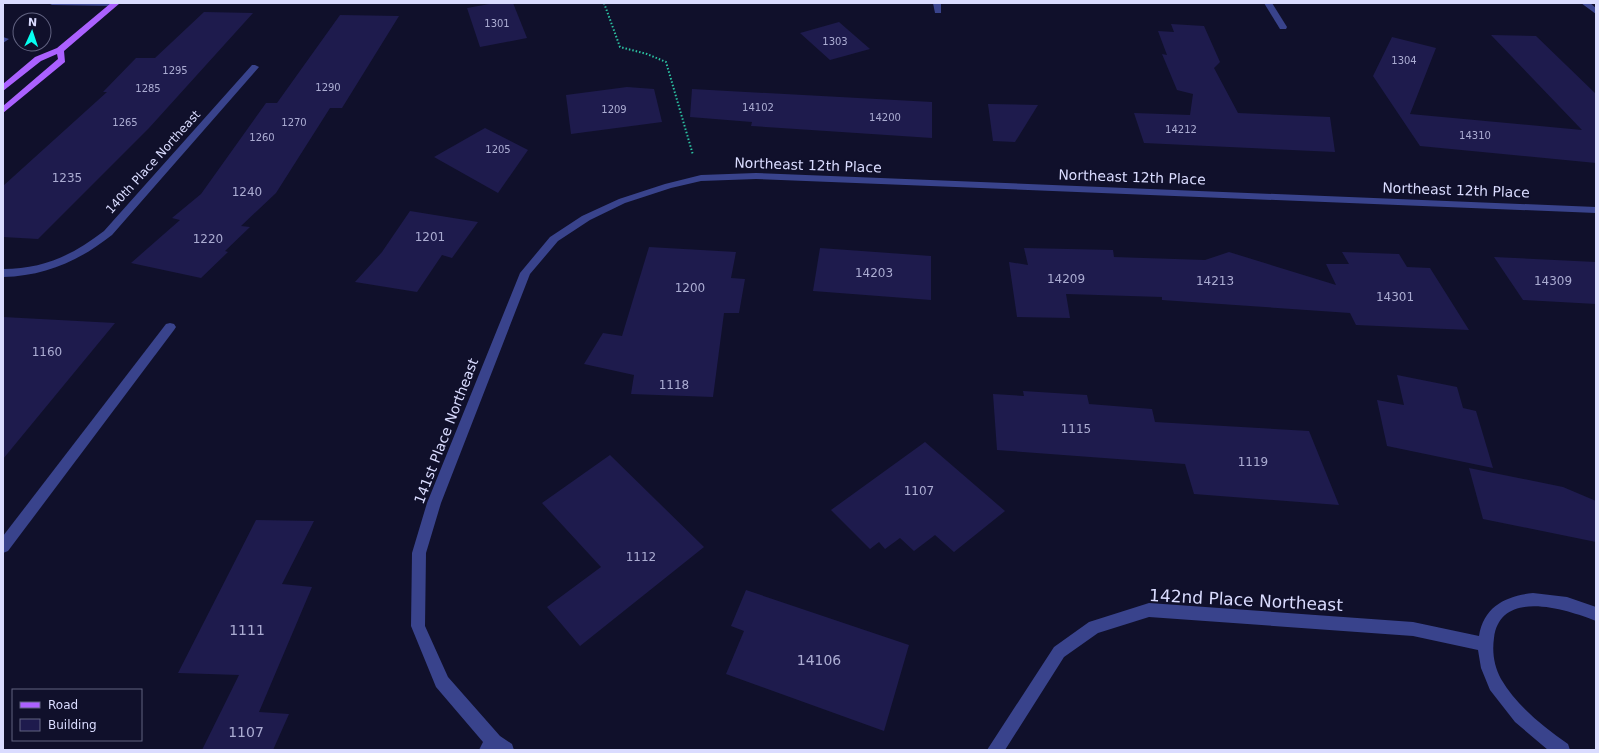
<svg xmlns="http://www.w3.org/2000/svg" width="1599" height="753" font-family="'DejaVu Sans',sans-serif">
	<rect width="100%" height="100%" fill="#10102b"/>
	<!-- building -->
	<g fill="#1e1b4d">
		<path d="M495,3H513L527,38L480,47L467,8Z"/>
		<path d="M204,12L253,13L149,128L38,239L3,237V186L107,92H103L136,58H155Z"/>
		<path d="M340,15L399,16L342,108H330L276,193L241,226L250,227L225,251L228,252L201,278L131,263L180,220L172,218L201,194L266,103H277Z"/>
		<path d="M839,22L870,49L830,60L800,33Z"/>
		<path d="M1171,24L1204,26L1220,62L1214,68L1238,113L1330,117L1335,152L1144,143L1134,113L1190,115L1193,94L1177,90L1162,54L1167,55L1158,31L1174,32Z"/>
		<path d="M1491,35L1536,36L1596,94V163L1420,146L1373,76L1392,37L1436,48L1410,114L1582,130Z"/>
		<path d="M627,87L654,89L662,122L571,134L566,95Z"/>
		<path d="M692,89L932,102V138L751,126L752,122L690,117Z"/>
		<path d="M988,104L1038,105L1015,142L993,141Z"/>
		<path d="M485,128L528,150L498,193L434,157Z"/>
		<path d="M410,211L478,222L452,258L442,255L417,292L355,282L382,252Z"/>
		<path d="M649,247L736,252L731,278L745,279L739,313H724L713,397L631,394L634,375L584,364L603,333L622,336Z"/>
		<path d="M820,248L931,256V300L813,291Z"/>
		<path d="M1024,248L1113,250L1114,257L1205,260L1229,252L1336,285L1326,264H1349L1342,252L1399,254L1407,267L1430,268L1469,330L1356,325L1350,313L1162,300V297L1066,294L1070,318L1017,317L1009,262L1028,265Z"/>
		<path d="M1494,257L1596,262V304L1523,300Z"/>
		<path d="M3,317L115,323L3,459Z"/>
		<path d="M1397,375L1457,387L1463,408L1476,411L1493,468L1387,446L1377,400L1404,405Z"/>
		<path d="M1023,391L1087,395L1089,404L1152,409L1155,422L1309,431L1339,505L1194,494L1185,464L997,450L993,394L1024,396Z"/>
		<path d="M925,442L1005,511L954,552L935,535L914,551L900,538L885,549L879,542L870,549L831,510Z"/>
		<path d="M610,455L704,547L580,646L547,607L601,567L542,503Z"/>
		<path d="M1469,468L1563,487L1596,501V542L1483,519Z"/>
		<path d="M256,520L314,521L282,584L312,587L259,712L289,714L273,750H202L239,675L178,673Z"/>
		<path d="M746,590L909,645L884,731L726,674L744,631L731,626Z"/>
	</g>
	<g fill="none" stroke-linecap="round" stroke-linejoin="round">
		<!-- path -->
		<path stroke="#2cc1a1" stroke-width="2" stroke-dasharray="1.5 2" stroke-linecap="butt" d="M604,3L620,47L647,54L666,62L693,155"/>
		<!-- minor -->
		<g fill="#39438c" fill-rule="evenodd">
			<path d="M48,3H118L119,4L115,6L52,5Z"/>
			<path d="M933,3H941V13H935Z"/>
			<path d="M1264,3H1272L1287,27L1286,29H1280Z"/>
			<path d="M1581,3H1590L1596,8V14Z"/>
			<path d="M3,37L9,39L3,43Z"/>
			<path d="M252,65H255L259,67L112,235C79,261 45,276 3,277V269C43,269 73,255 104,231Z"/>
			<path d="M756,173L1596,207V213L756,179L701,181L671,188L625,203L590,220L558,241L530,274L441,503L426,553L425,626L448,677L500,736L512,744L514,750H479L483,742L436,687L411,626L412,553L427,503L520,273L550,237L582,216L619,199L665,184L701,175Z"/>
			<path d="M170,323L174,324L176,327L174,330L8,551L3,553V536L166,324Z"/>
			<path d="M1533,593L1567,597L1596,607V621C1566,609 1500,588 1494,638C1492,652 1494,666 1501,679C1517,706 1542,726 1568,744L1570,750H1548L1515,722L1490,690L1481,668L1478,650L1413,636L1149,617L1098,633L1064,657L1005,750H987L1054,647L1089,622L1149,603L1413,622L1479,636C1484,606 1506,596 1533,593Z"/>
		</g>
		<!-- major -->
		<path fill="#ab61ff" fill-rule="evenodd" d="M111,3H120L64,51L65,62L3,113V106L58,59L57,54L41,61L3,91V84L35,57L57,48Z"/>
	</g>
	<g text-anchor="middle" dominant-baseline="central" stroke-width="3" stroke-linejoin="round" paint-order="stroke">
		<!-- far-number labels -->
		<g font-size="10" fill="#abacd2">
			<text x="497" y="23">1301</text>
			<text x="835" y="41">1303</text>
			<text x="1404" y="60">1304</text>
			<text x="175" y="70">1295</text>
			<text x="328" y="87">1290</text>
			<text x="148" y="88">1285</text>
			<text x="758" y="107">14102</text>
			<text x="614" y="109">1209</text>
			<text x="885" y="117">14200</text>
			<text x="125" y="122">1265</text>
			<text x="294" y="122">1270</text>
			<text x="1181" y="129">14212</text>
			<text x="1475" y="135">14310</text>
			<text x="262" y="137">1260</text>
			<text x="498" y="149">1205</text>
		</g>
		<!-- far-street labels -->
		<g font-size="12" fill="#dadcff" stroke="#10102b">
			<text transform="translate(153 162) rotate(-48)">140th Place Northeast</text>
		</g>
		<!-- number labels -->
		<g font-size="12" fill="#abacd2">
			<text x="67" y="178">1235</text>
			<text x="247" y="192">1240</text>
			<text x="430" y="237">1201</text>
			<text x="208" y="239">1220</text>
			<text x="874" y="273">14203</text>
			<text x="1066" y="279">14209</text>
			<text x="1215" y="281">14213</text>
			<text x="1553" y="281">14309</text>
			<text x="690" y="288">1200</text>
			<text x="1395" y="297">14301</text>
			<text x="47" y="352">1160</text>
			<text x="674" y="385">1118</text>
			<text x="1076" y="429">1115</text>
			<text x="1253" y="462">1119</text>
			<text x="919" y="491">1107</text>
			<text x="641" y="557">1112</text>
		</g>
		<!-- street labels -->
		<g font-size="14" fill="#dadcff" stroke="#10102b">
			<text transform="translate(808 165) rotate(2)">Northeast 12th Place</text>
			<text transform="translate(1132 177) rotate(2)">Northeast 12th Place</text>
			<text transform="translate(1456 190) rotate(2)">Northeast 12th Place</text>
			<text transform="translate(446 431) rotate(-69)">141st Place Northeast</text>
		</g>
		<!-- near-number labels -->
		<g font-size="14" fill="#abacd2">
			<text x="247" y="630">1111</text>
			<text x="819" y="660">14106</text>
			<text x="246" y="732">1107</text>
		</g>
		<!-- near-street labels -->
		<g font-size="17" fill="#dadcff" stroke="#10102b">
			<text transform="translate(1246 600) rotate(3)">142nd Place Northeast</text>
		</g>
	</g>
	<!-- border -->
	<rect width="1599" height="753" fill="none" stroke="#dadcff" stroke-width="8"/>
	<!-- legend -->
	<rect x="12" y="689" width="130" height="52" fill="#10102b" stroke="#616280"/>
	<rect x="20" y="702" width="20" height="6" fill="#ab61ff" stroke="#616280"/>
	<text x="48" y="709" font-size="12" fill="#dadcff">Road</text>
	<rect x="20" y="719" width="20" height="12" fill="#1e1b4d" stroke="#616280"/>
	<text x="48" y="729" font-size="12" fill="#dadcff">Building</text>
	<!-- north arrow -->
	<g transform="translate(32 32) rotate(3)"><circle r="19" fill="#10102b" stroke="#616280"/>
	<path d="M0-3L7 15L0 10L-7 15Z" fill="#06fff1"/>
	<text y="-6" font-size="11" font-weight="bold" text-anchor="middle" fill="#dadcff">N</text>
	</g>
</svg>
